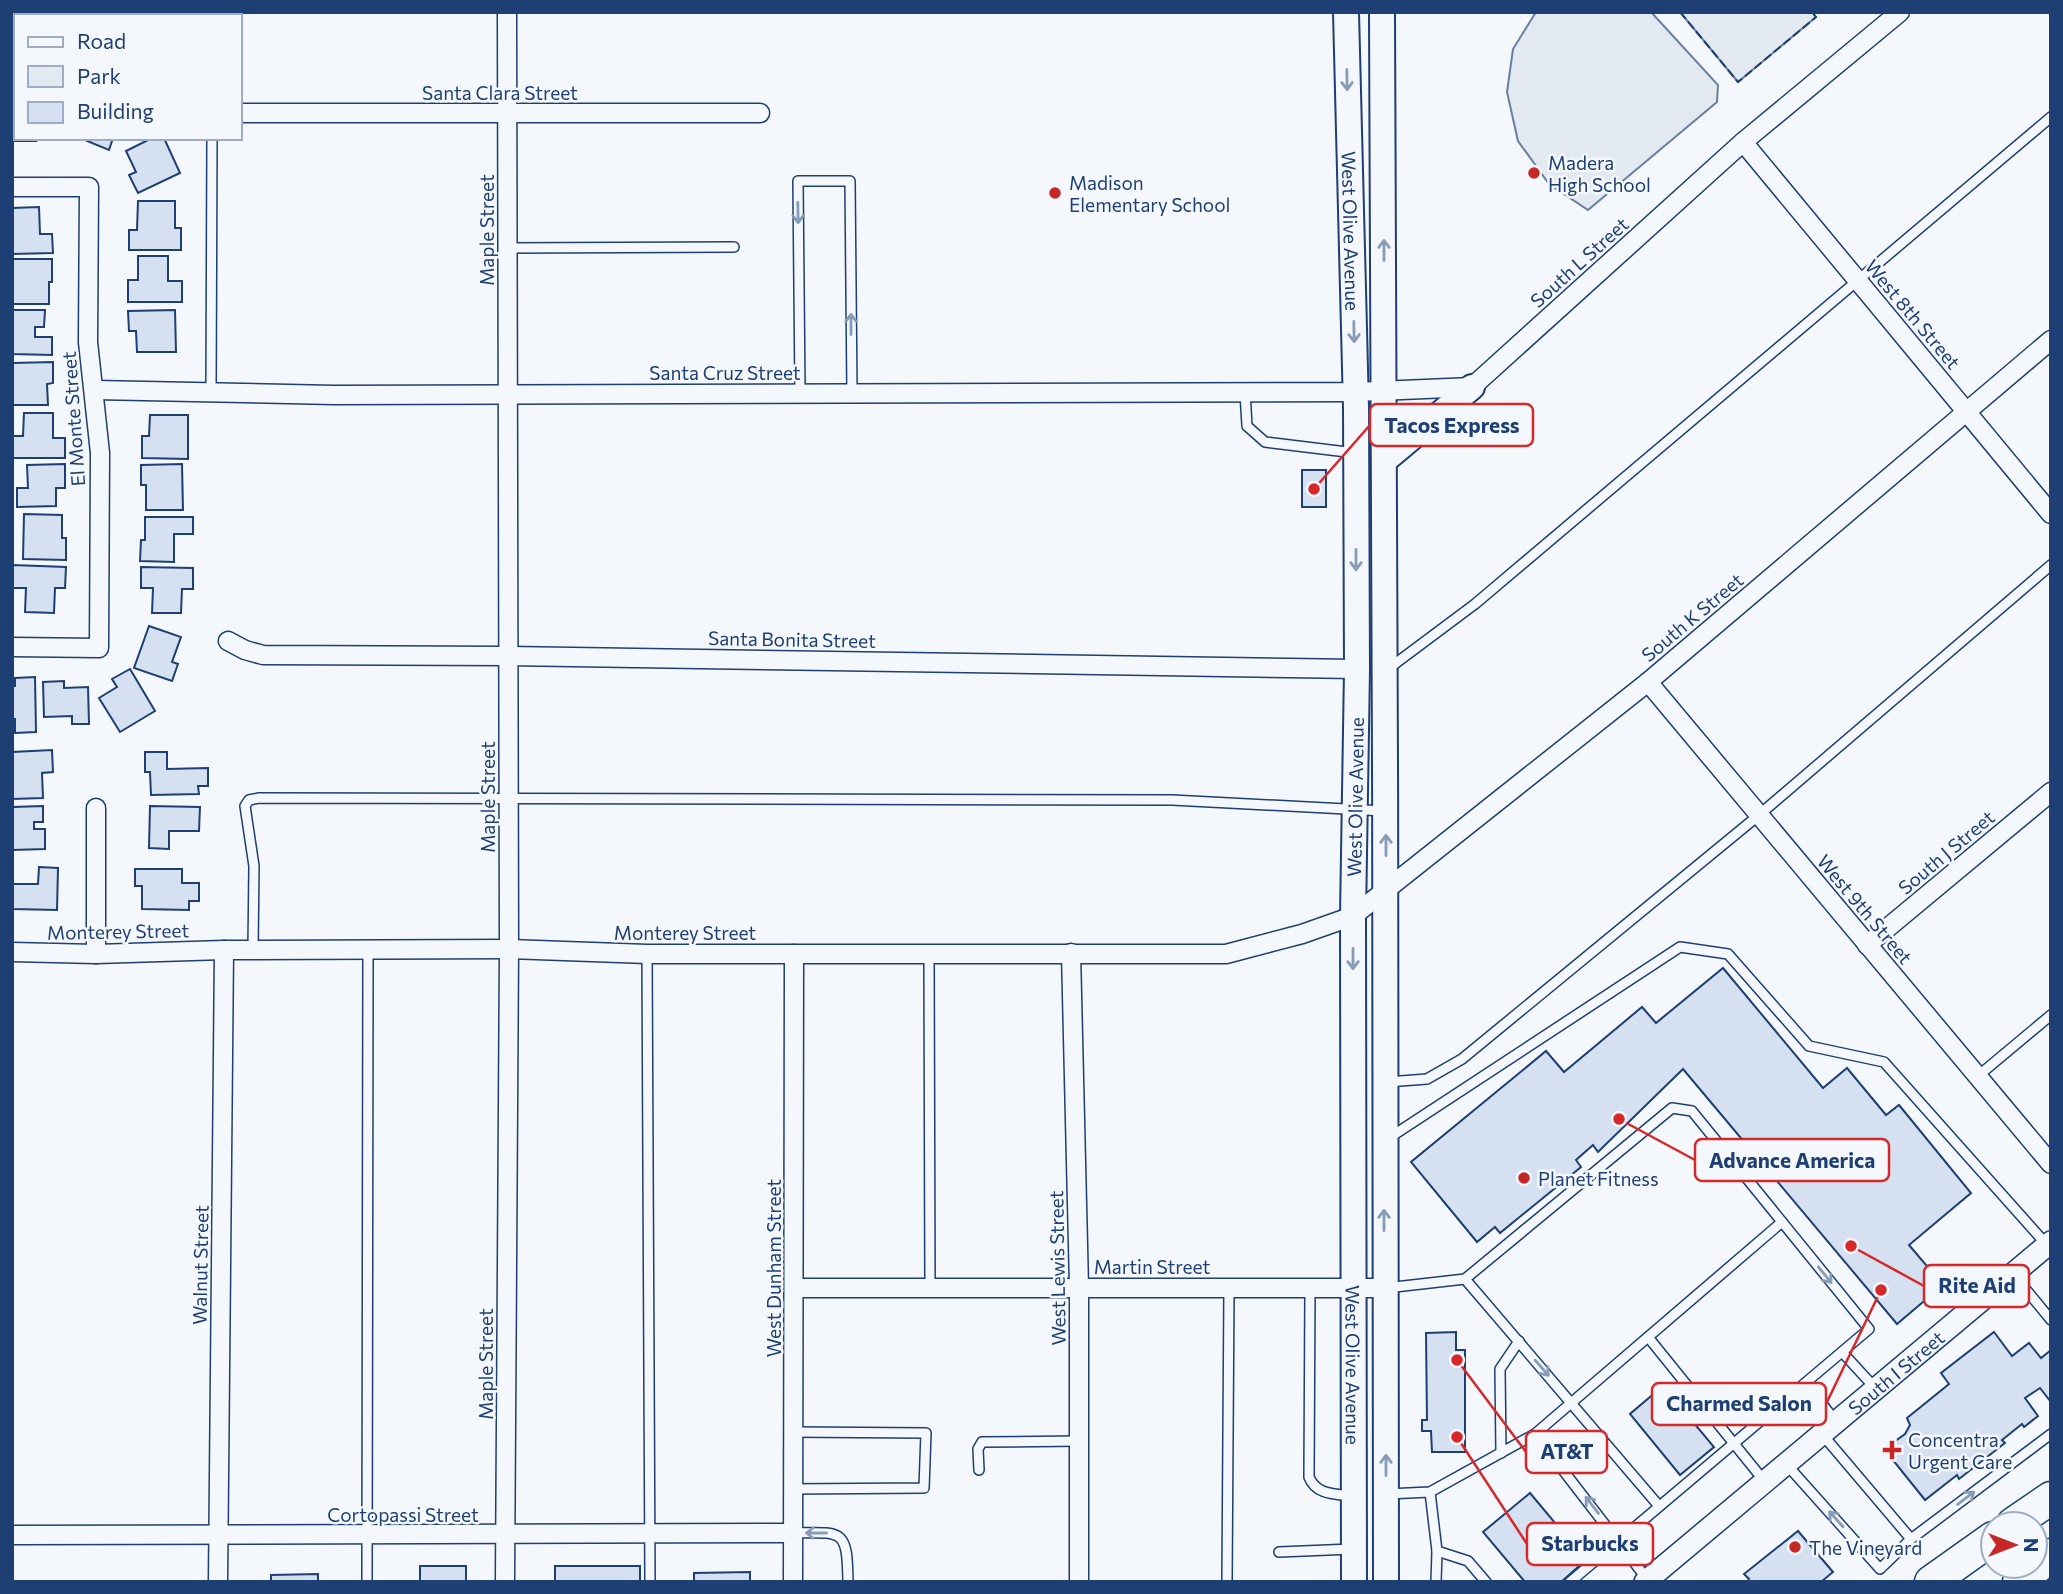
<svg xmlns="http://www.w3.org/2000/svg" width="2063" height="1594" font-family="Commissioner,sans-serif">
	<rect width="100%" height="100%" fill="#f4f7fb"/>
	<!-- green -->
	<g fill="#e3e9f0" stroke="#687fa3" stroke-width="2">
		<path d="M1536,12H1651L1718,85L1717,102L1588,210L1549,184L1518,141L1507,92L1513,49Z"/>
		<path d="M1680,12H1812L1816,17L1738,82Z"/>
	</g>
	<!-- building -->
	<g fill="#d5e0f0" stroke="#1d3f73" stroke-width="2">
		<path d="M38,12H57V16H16V52H12V13Z"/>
		<path d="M114,12H169L171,15L117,16Z"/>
		<path d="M13,108H16V138H36V141H14Z"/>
		<path d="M88,138H113L109,150L87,141Z"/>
		<path d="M152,138H164L180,173L138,193L129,175L136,172L126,151Z"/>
		<path d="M138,201H175V228H181V250H129V230H137Z"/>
		<path d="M39,207L40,234H52L53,253L12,254V208Z"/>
		<path d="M138,256H168V281H182V302H128V280H138Z"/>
		<path d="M12,259H52V282H49V304H12Z"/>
		<path d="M12,310H45L44,327H35V337H52V355L12,354Z"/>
		<path d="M175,310L176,352H137L136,331H129L128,311Z"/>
		<path d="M53,362V383L47,384L48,405H12V363Z"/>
		<path d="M24,413H53V438H65V458H12V436H23Z"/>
		<path d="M150,415H188V459L142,458V436H149Z"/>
		<path d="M65,464V488H56V506L17,507V488H28L27,465Z"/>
		<path d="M182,464L183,510H146V485H141V465Z"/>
		<rect x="1302" y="470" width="24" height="37"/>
		<path d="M24,514L62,515V538H66V560L23,559Z"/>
		<path d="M145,517H193V534H174V562L140,561L141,540H145Z"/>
		<path d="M12,565L66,567L65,588H55L54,613L25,612L26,588H12Z"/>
		<path d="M141,567L193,568V589H182L181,613H152L153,588H141Z"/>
		<path d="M149,626L181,637L172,662L178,664L172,681L134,668Z"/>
		<path d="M130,669L155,711L120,732L99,698L117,687L112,679Z"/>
		<path d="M35,677L36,732L15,733V719H12V686H15V678Z"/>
		<path d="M64,681V688L88,687L89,724H72V716L44,717L43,682Z"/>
		<path d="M52,750L53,772L42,773L43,798L12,799V752Z"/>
		<path d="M145,752H167V769L208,768V786H198L199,794L151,795L150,772H145Z"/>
		<path d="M43,806V822H34V829H45V849L12,850V807Z"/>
		<path d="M150,806L200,807L199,831H169V849L149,848Z"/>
		<path d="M39,867L58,868L57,910L12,909V884H38Z"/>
		<path d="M135,869H182V883H199V901H189V910L142,909V886H135Z"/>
		<path d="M1723,968L1823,1088L1847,1068L1886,1115L1899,1105L1971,1193L1909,1245L1943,1285L1897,1324L1683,1069L1598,1152L1593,1145L1576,1160L1581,1167L1500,1233L1495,1227L1477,1242L1411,1162L1546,1051L1564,1072L1642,1007L1656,1023Z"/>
		<path d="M1456,1332V1350H1465V1452H1432L1431,1431H1422V1420H1427L1426,1333Z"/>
		<path d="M1994,1332L2012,1356L2029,1343L2041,1358L2051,1350V1402L2040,1388L2025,1398L2038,1416L2024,1427L2022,1424L2002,1440L2005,1443L1959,1479L1957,1475L1925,1500L1884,1449L1905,1434L1910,1425L1907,1418L1949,1384L1941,1373Z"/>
		<path d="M1663,1386L1714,1447L1680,1475L1630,1414Z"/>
		<path d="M1530,1493L1586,1560L1561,1582H1525L1483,1532Z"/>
		<path d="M1798,1531L1833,1572L1821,1582H1747L1749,1579L1744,1574Z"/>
		<rect x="420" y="1566" width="46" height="16"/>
		<rect x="555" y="1566" width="85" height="16"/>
		<path d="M750,1572V1582H694V1573Z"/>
		<path d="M318,1574V1582H271V1575Z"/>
	</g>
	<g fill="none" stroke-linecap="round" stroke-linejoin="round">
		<defs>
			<g id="service">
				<path d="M507,248L734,247"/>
				<path d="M211,392L212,138"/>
				<path d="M1245,392L1247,426L1265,442L1355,453"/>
				<path d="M800,393L798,181H850L852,393"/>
				<path d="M1388,669L1475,604L2051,117"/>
				<path d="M253,949L254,866L245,806L249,800L259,798L1172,800L1384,811"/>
				<path d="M929,953L930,1288"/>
				<path d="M647,954L650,1582"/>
				<path d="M1978,1076L2051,1015"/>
				<path d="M1387,1082L1427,1079L1462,1059L1759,815L2051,565"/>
				<path d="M1389,1138L1680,947L1728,954L1809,1046L1884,1062L2046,1244"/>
				<path d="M2014,1275L2051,1320"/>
				<path d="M1465,1279L1659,1506"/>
				<path d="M1310,1288L1309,1477C1316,1495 1335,1494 1352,1496"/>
				<path d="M1386,1288L1465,1279L1672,1108L1692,1111L1869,1329L1570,1582"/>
				<path d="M1648,1337L1765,1482"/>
				<path d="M1842,1352L1876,1389"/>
				<path d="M1806,1383L1836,1422"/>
				<path d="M793,1432L926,1433L924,1488L793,1489"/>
				<path d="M1535,1434L1647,1579"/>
				<path d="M1501,1453L1500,1369L1519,1341"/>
				<path d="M1787,1465L1880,1569L1911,1539L1822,1434"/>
				<path d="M979,1470L978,1449L982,1442L1079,1441"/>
				<path d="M1430,1492L1437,1551L1436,1582"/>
				<path d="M1387,1494L1430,1492L1535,1434L1782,1222"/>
				<path d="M793,1533C844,1532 847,1529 848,1582"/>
				<path d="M1911,1539L2051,1434"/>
				<path d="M1437,1551L1468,1561L1486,1582"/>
				<path d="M1279,1552L1352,1549"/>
				<path d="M367,1582L368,949"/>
				<path d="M1227,1582L1229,1288"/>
			</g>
			<g id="minor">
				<path d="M240,113H760"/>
				<path d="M1743,142L2051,514"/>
				<path d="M12,187H89L88,342L100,453L99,648L12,647"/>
				<path d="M95,390L334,395L1355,392L1472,387L1743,142L1900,12"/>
				<path d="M228,641L245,650L263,655L508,656L1357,669"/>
				<path d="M1648,682L2051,1164"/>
				<path d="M96,808V954"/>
				<path d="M1867,945L2051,792"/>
				<path d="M12,952L96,954L224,950L509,949L647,954H1226L1302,934L1353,916L1648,682L2051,340"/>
				<path d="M1071,953L1079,1287V1582"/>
				<path d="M794,1288H1384"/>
				<path d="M12,1535L793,1533"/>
				<path d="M218,1582L224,950"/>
				<path d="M505,1582L509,949L507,12"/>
				<path d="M793,1582L794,954"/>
			</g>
			<g id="tertiary">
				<path id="s1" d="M1645,1582L2051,1242"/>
			</g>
			<g id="secondary">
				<path id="s2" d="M1346,12L1356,408L1357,669L1353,916L1354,1582"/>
				<path d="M1382,12C1387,535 1384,1059 1386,1582"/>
				<path d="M1385,460L1472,387"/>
			</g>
			<g id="motorway">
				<path d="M2013,1524L2051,1498"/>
				<path d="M1931,1582L1993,1538"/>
				<path d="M2019,1582L2051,1555"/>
			</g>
		</defs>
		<!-- service casing -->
		<use href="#service" stroke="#1d3f73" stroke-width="12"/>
		<!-- minor casing -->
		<use href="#minor" stroke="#1d3f73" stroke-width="21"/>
		<!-- tertiary casing -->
		<use href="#tertiary" stroke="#1d3f73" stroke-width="24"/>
		<!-- secondary casing -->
		<use href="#secondary" stroke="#1d3f73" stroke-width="28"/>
		<!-- motorway casing -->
		<use href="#motorway" stroke="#1d3f73" stroke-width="35"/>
		<!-- service -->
		<use href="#service" stroke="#f4f7fb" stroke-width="9"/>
		<!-- minor -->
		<use href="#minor" stroke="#f4f7fb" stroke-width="18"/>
		<!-- tertiary -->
		<use href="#tertiary" stroke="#f4f7fb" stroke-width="21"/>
		<!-- secondary -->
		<use href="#secondary" stroke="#f4f7fb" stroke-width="24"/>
		<!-- motorway -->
		<use href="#motorway" stroke="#f4f7fb" stroke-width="32"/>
		<!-- fence -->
		<path stroke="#1d3f73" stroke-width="2" stroke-dasharray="9 3.5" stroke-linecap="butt" d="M1680,12L1738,82L1816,17L1812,12"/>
	</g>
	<!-- one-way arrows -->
	<defs><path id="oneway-shaft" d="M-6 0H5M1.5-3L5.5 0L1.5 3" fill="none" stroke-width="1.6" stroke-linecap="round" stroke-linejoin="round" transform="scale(1.75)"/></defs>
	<g stroke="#889bb7">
		<use href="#oneway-shaft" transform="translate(1347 80) rotate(89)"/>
		<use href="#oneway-shaft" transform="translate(798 213) rotate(89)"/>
		<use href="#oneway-shaft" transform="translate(1384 250) rotate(-90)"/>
		<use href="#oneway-shaft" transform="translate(851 324) rotate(-90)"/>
		<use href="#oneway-shaft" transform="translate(1354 332) rotate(89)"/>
		<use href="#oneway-shaft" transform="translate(1356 560) rotate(90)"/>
		<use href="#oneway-shaft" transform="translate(1386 845) rotate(-90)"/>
		<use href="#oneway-shaft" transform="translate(1353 959) rotate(90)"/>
		<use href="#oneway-shaft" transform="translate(1384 1220) rotate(-90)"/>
		<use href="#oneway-shaft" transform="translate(1825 1275) rotate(51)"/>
		<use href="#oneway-shaft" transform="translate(1542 1368) rotate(49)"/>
		<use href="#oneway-shaft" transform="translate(1386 1465) rotate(-90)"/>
		<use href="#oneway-shaft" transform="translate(1966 1498) rotate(-37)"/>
		<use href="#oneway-shaft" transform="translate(1592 1505) rotate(-128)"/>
		<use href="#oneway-shaft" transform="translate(1836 1519) rotate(-132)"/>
		<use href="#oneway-shaft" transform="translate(816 1533) rotate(-180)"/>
	</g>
	<!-- markers -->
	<g fill="#c62828" stroke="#f4f7fb" stroke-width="2.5">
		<circle cx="1534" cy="173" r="7"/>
		<circle cx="1055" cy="193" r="7"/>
		<circle cx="1524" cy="1178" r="7"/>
		<path d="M1888.5 1439.5h7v7h7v7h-7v7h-7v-7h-7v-7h7z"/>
		<circle cx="1795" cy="1547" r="7"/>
	</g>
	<g text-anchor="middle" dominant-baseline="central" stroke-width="5" stroke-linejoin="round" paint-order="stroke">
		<!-- street labels -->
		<g font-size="19" fill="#1d3f73" stroke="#f4f7fb">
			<text x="500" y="92">Santa Clara Street</text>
			<text transform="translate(486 230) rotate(-90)">Maple Street</text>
			<text stroke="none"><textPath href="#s2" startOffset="219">West Olive Avenue</textPath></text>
			<text transform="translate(1579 262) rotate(-42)">South L Street</text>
			<text transform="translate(1913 314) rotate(50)">West 8th Street</text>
			<text x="725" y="372">Santa Cruz Street</text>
			<text transform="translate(73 419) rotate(-94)">El Monte Street</text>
			<text transform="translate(1692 617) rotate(-40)">South K Street</text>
			<text transform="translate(792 639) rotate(1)">Santa Bonita Street</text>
			<text transform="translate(487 797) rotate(-90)">Maple Street</text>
			<text transform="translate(1355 797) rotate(-89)">West Olive Avenue</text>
			<text transform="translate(1946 852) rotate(-40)">South J Street</text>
			<text transform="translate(1865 909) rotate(50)">West 9th Street</text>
			<text transform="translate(118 931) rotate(-1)">Monterey Street</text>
			<text x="685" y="932">Monterey Street</text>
			<text transform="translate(200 1265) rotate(-89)">Walnut Street</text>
			<text x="1152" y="1266">Martin Street</text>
			<text transform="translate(773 1268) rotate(-90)">West Dunham Street</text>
			<text transform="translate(1057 1268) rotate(-91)">West Lewis Street</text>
			<text transform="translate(485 1364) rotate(-90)">Maple Street</text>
			<text stroke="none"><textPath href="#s2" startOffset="1353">West Olive Avenue</textPath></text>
			<text stroke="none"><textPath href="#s1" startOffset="327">South I Street</textPath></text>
			<text x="403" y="1514">Cortopassi Street</text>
		</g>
		<!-- poi labels -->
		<g font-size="19" fill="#1d3f73" stroke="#f4f7fb" text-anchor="start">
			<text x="1548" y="162">Madera<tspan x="1548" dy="22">High School</tspan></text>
			<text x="1069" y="182">Madison<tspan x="1069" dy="22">Elementary School</tspan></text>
			<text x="1538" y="1178">Planet Fitness</text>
			<text x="1908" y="1439">Concentra<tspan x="1908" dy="22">Urgent Care</tspan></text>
			<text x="1809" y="1547">The Vineyard</text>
		</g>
	</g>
	<!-- callouts -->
	<path fill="none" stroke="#d62828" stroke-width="2.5" d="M1314 489L1370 425M1619 1119L1695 1160M1851 1246L1924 1286M1881 1290L1826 1404M1457 1360L1526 1452M1457 1437L1527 1544"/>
	<g fill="#d62828" stroke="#f4f7fb" stroke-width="2.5">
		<circle cx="1314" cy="489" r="7"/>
		<circle cx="1619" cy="1119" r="7"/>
		<circle cx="1851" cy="1246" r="7"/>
		<circle cx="1881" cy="1290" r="7"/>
		<circle cx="1457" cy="1360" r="7"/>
		<circle cx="1457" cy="1437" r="7"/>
	</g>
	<g fill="#f4f7fb" stroke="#d62828" stroke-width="2.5">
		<rect x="1370" y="404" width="163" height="42" rx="7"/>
		<rect x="1695" y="1139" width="194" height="42" rx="7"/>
		<rect x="1924" y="1265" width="105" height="42" rx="7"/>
		<rect x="1652" y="1383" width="174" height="42" rx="7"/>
		<rect x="1526" y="1431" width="81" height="42" rx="7"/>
		<rect x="1527" y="1523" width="126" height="42" rx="7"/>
	</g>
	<g font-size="21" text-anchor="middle" font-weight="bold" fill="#1d3f73">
		<text x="1452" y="433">Tacos Express</text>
		<text x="1792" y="1168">Advance America</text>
		<text x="1977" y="1293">Rite Aid</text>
		<text x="1739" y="1411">Charmed Salon</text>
		<text x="1567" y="1459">AT&amp;T</text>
		<text x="1590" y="1551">Starbucks</text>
	</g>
	<!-- border -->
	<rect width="2063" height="1594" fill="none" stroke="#1d3f73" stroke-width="28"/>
	<!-- legend -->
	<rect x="14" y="14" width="228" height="126" fill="#f4f7fb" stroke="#9eadc5" stroke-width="2"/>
	<rect x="28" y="37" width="35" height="10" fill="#f4f7fb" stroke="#9eadc5" stroke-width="2"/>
	<text x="77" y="49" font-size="21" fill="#1d3f73">Road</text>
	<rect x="28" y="66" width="35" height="21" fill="#e3e9f0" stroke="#9eadc5" stroke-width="2"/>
	<text x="77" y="84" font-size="21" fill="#1d3f73">Park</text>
	<rect x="28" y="102" width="35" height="21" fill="#d5e0f0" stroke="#9eadc5" stroke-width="2"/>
	<text x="77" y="119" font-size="21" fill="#1d3f73">Building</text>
	<!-- north arrow -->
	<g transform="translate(2014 1545) rotate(90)"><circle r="33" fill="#f4f7fb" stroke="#9eadc5" stroke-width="2"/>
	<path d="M0-5L12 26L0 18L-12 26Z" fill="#c62828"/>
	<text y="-10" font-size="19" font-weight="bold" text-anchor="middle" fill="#1d3f73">N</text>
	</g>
</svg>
